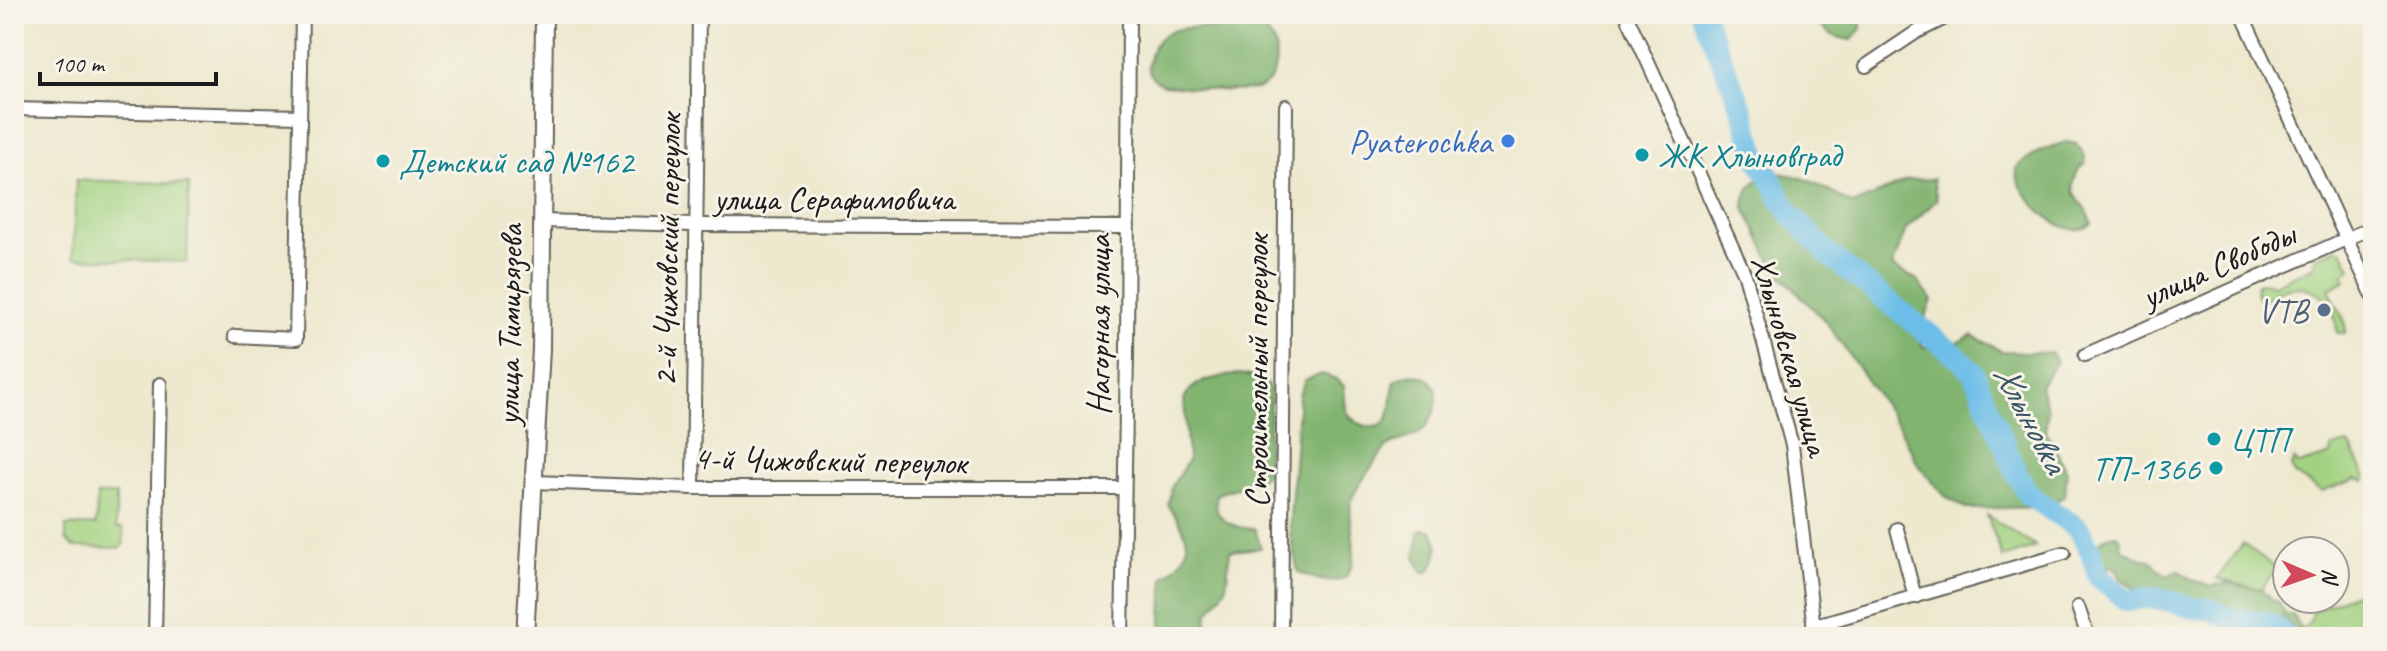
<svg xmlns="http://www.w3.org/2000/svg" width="2387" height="651" font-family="Caveat,sans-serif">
	<rect width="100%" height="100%" fill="#f7f3e8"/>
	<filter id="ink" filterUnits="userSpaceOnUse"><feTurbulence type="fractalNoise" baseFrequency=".0125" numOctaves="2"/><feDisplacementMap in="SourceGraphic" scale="16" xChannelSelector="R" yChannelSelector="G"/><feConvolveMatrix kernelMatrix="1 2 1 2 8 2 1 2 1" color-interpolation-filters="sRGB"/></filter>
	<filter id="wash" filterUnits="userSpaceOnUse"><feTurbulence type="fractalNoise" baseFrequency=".006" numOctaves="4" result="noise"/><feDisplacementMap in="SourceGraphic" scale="32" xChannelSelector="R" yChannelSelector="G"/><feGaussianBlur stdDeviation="1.8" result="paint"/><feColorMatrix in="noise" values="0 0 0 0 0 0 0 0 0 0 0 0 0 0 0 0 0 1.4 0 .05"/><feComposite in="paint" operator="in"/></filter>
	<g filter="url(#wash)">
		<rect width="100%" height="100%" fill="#ede8ce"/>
		<!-- green -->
		<g fill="#a2d281" stroke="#5f774e" stroke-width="2">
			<path d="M76,180L189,184L187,262L73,258Z"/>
			<path d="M2337,248L2343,252L2351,268L2343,274L2346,280L2329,289L2345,322V333H2337C2336,287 2292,272 2261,304L2255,291L2257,284L2265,282L2274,285L2314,266L2315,257Z"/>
			<path d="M2347,444L2351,447L2366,478L2365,481L2357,479L2322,492L2294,474L2291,466L2294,460L2299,465L2331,455L2332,447Z"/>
			<path d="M97,495H116V528L123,529L124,544L120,548L74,547L66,539V526L96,525Z"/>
			<path d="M1987,515L2036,547L2003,558Z"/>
			<path d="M2243,544L2276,568L2261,590L2217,579Z"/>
			<path d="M2373,585V637H2305L2302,629L2310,622L2312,612Z"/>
		</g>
		<!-- forest -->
		<g fill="#81b46f" stroke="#4e6846" stroke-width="2">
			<path d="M1813,14H1861V29L1852,40C1831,37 1823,32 1813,14Z"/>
			<path d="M1235,27C1247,27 1262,26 1270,36C1280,48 1277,80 1262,87C1245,96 1184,86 1163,85C1152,78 1146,74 1149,60C1158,16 1202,31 1235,27Z"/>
			<path d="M2066,142L2077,144L2085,156V165L2080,167C2062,198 2086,199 2092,223C2069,248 2014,194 2016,168C2030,154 2047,148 2066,142Z"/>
			<path d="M1773,173C1807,174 1825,189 1853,205L1908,180L1933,179L1937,200L1906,229L1892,267L1916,279L1932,300L1920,332L1922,346L1940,352L1972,335L2001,351L2052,353L2057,361L2040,386L2048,410L2045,429L2067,472L2065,496L2044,507L1967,509L1945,496L1917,463L1900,428L1827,323L1774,268L1744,206C1745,186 1756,179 1773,173Z"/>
			<path d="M1238,374L1261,378L1271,390L1266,474L1255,482L1217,494C1210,521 1234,528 1255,529L1261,548L1230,551L1226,588L1208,614L1205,637H1161L1164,577C1199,551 1189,535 1168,505L1172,486L1188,460L1184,399C1194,378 1217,378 1238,374Z"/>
			<path d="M1322,374L1336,379L1344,386C1345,396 1344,408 1350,416C1359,427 1380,433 1388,418C1393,407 1391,392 1395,381C1405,375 1412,372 1424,377C1447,387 1435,422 1419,433C1409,440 1396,439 1386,448C1381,453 1358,486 1354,494C1343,513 1362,551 1349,572C1340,589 1311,578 1298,572L1290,535V520L1299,395L1305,380Z"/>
			<path d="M1423,529L1432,531C1442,545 1438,561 1427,573L1422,571L1416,559L1419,531Z"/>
			<path d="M2116,534L2120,538L2122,549L2142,559L2151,560L2163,574L2168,576L2178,570L2193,580L2209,586L2228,583L2261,589L2270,598L2279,602L2286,615H2293L2305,637H2296L2293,628L2283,617H2267L2256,613L2228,614L2212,605L2197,606L2168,595L2147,596L2121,579L2117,570L2110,565L2108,567L2109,576L2104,581L2096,578L2091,570C2094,553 2096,536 2116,534Z"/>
		</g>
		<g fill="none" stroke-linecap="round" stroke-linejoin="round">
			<!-- river -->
			<path stroke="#6cbee8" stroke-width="22" d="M1703,14L1741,106L1756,154L1789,212L1829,255L1958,357L1974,373L2017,475L2029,495L2079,529L2091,552L2098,576L2127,601C2155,594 2166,600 2193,608C2199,609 2206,608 2212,610C2218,612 2223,616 2229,618C2251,623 2270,616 2286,637"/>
		</g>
	</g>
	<g filter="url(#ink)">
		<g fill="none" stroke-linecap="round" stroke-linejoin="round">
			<defs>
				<g id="street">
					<path d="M1626,14L1745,275L1792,445L1815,637"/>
					<path d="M2242,14L2373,296"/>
					<path d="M1866,66L1915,33L1953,14"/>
					<path d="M14,109L300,116"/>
					<path d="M541,221L694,225L1126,227"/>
					<path d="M235,336L296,339L302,14"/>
					<path d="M2085,355L2373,227"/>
					<path d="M535,482L693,488H1124"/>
					<path d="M693,488L699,14"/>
					<path d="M1897,529L1915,597"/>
					<path d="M2078,607L2088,637"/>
					<path d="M1813,626L2064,553"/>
					<path d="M155,637L160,384"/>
					<path d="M1122,637L1127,354L1129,14"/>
					<path d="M1281,637L1286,106"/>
				</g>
				<path id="secondary" d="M525,637L541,349L544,14"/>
			</defs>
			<!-- street casing -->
			<use href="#street" stroke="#65635a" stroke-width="16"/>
			<!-- secondary casing -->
			<use href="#secondary" stroke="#65635a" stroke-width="20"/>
			<!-- street -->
			<use href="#street" stroke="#fff" stroke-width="12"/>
			<!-- secondary -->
			<use href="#secondary" stroke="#fff" stroke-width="16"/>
		</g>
	</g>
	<!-- markers -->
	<circle fill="#3f7fe0" stroke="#f7f3e8" stroke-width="3" cx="1508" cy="141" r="8"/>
	<g fill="#0f9aa8" stroke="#f7f3e8" stroke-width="3">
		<circle cx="1642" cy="155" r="8"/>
		<circle cx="383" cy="161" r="8"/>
		<circle cx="2214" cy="439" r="8"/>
		<circle cx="2216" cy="468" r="8"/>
	</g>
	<circle fill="#5c6f8a" stroke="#f7f3e8" stroke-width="3" cx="2324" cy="310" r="8"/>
	<g text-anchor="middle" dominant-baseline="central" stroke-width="6" stroke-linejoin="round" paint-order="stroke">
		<!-- shop labels -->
		<g font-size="34" fill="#366cbe" stroke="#f7f3e8" text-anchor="end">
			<text x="1492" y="141">Pyaterochka</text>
		</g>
		<!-- culture labels -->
		<g font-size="34" fill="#0d838f" stroke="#f7f3e8" text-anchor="start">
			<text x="1658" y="155">ЖК Хлыновград</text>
			<text x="399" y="161">Детский сад №162</text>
			<text x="2230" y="439">ЦТП</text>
			<text x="2200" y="468" text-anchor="end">ТП-1366</text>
		</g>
		<!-- street labels -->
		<g font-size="34" fill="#1c1c1c" stroke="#f7f3e8">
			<text x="834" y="198">улица Серафимовича</text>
			<text transform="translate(667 250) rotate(-89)">2-й Чижовский переулок</text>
			<text transform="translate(2218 265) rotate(-24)">улица Свободы</text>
			<text transform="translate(509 325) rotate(-89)">улица Тимирязева</text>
			<text transform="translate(1098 325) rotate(-90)">Нагорная улица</text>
			<text transform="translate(1791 355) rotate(74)">Хлыновская улица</text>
			<text transform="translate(1256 371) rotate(-90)">Строительный переулок</text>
			<text transform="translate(830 460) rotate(1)">4-й Чижовский переулок</text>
		</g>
		<!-- service labels -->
		<g font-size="34" fill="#4e5e75" stroke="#f7f3e8" text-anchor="end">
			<text x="2308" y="310">VTB</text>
		</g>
		<!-- water labels -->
		<g font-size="36" font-style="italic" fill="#385563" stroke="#f7f3e8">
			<text transform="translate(2031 418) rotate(62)">Хлыновка</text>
		</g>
	</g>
	<!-- margin -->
	<rect width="2387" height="651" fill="none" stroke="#f7f3e8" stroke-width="48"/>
	<!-- north arrow -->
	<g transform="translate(2311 575) rotate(92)"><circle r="38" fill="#f7f3e8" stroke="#9f9d96" stroke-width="2"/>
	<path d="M0-6L14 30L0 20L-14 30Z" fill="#d1495b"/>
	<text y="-12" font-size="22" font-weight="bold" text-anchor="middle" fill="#1c1c1c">N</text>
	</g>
	<!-- scale -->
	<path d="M40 72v12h176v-12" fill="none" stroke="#1c1c1c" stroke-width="4"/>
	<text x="52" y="72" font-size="24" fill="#1c1c1c" stroke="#f7f3e8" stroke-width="6" paint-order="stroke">100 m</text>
</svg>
